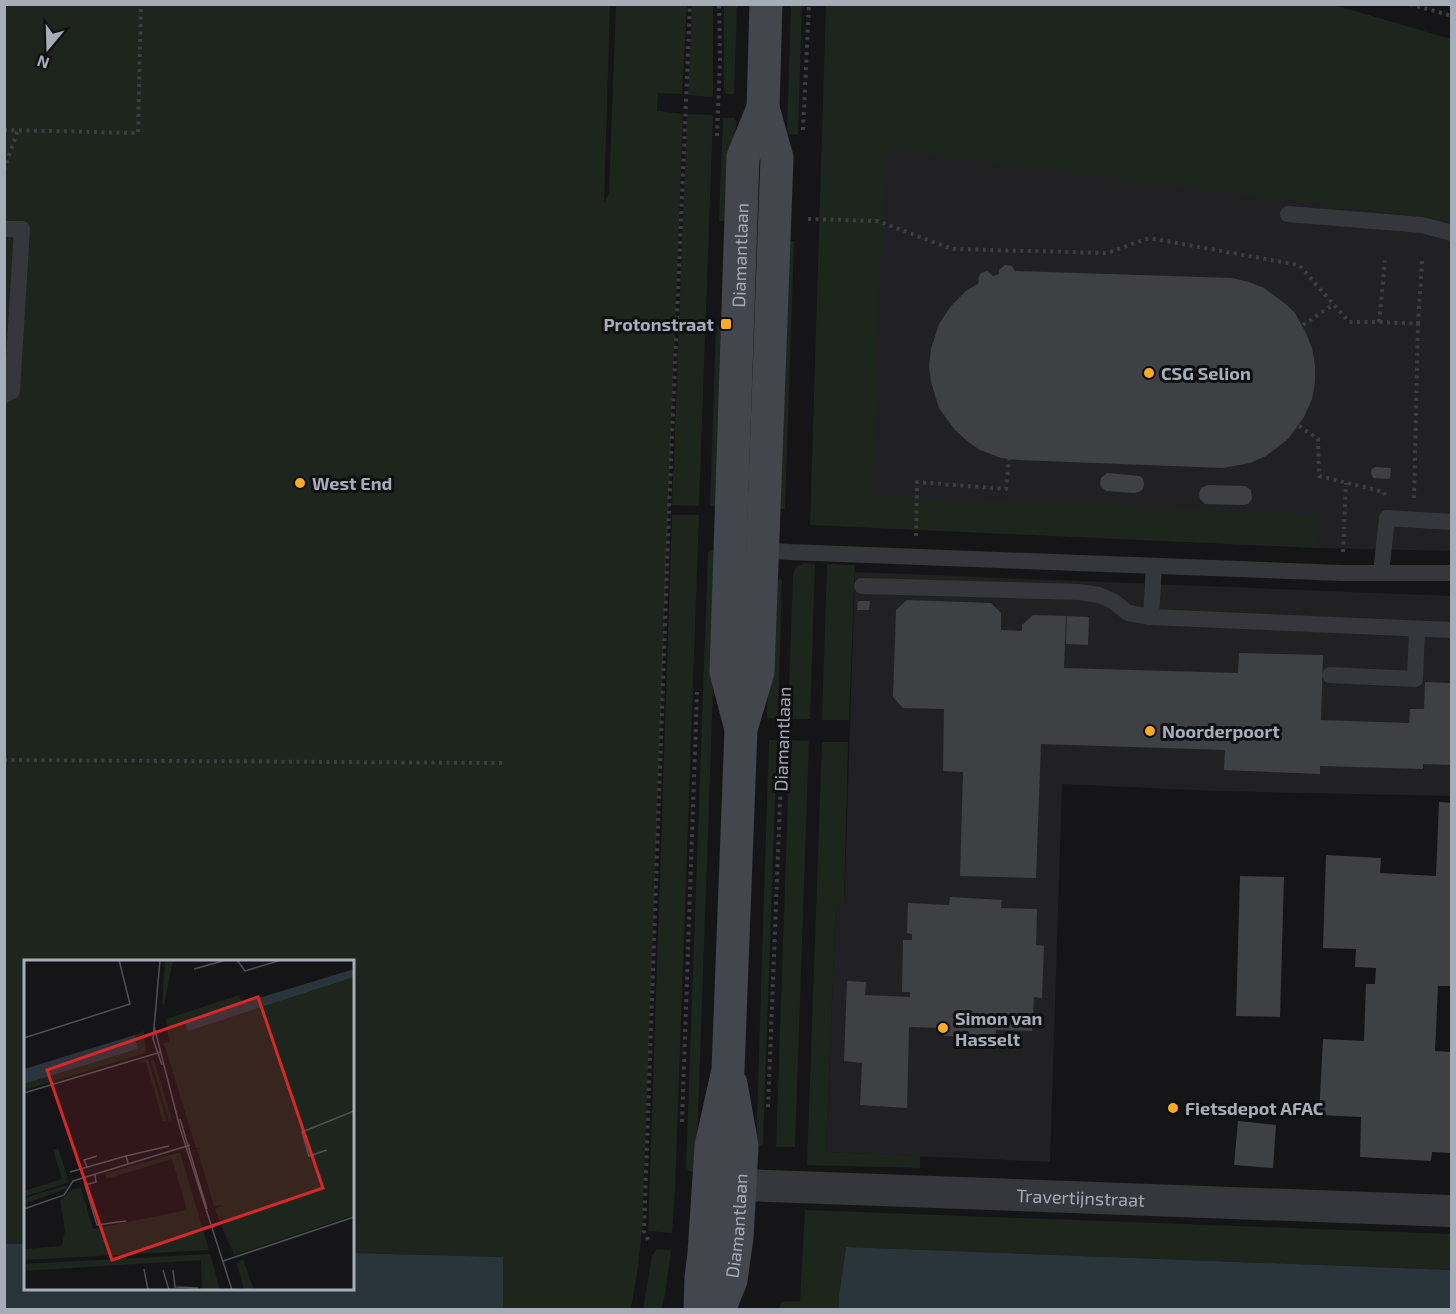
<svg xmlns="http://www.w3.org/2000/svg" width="1456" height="1314" font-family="'Exo 2',sans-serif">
	<rect width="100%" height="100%" fill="#151517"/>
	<!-- built -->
	<g fill="#212124">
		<path d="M855,144L1451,221V551L1319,548L841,526Z"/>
		<path d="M855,572L1451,596V796L1216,791L1062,784L1050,1162L826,1152L836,903L844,904L845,880Z"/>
	</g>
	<!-- green -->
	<g fill="#1d251d">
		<path d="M4,5H610L604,203L609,192L616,5H687L682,94L658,93L657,111L683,114L642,1231L638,1266L631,1309H503V1257L353,1253L352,962H26L25,1244H5Z"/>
		<path d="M692,5H713V95L711,97L688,95Z"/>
		<path d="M724,5H737L734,94H726L724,91Z"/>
		<path d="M791,5H802L798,135L787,134Z"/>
		<path d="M826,5H1334L1451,39V221L885,149L872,496L1320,515L1319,548L810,525Z"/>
		<path d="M687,114L711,115L713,116L699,506L672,505Z"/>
		<path d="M723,118H734L736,120L733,222L719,221Z"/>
		<path d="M783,241H794L785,509L774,508Z"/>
		<path d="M716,326L729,327L723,507L710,506Z"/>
		<path d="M672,515H699L675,1189L672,1233L648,1231Z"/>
		<path d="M710,550H718L696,1171H689L686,1167L708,553Z"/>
		<path d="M805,563L815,564L810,719H790L788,716L793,574L796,567Z"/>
		<path d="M827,564L855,565L849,720H822Z"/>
		<path d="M780,578L782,582L778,716L777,718H768L767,717L771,598L774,586Z"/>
		<path d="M769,740H775L777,742L763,1143L762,1145L756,1147Z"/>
		<path d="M790,740L809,741L795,1147H776Z"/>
		<path d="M822,742H848L844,904H836L826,1152L920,1156V1168L807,1165Z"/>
		<path d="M805,1210L1451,1234V1270L846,1247L839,1295V1309L779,1310L781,1302L800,1301Z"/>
		<path d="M657,1249L671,1250L665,1295L661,1309H643L652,1256Z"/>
	</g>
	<!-- water -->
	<g fill="#2a343b">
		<path d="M5,1244H25L26,1288H352L353,1253L503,1257V1309L63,1310L5,1308Z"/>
		<path d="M846,1247L1451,1270V1309H839V1295Z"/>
	</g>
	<!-- building -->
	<g fill="#3f4044">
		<path d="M1005,265L1012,266L1015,271L1232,278L1249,282L1264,288L1287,305L1295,313L1306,333L1312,348L1315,365V382L1312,399L1304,417L1288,439L1266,456L1250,463L1223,468L1018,460L1001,458L980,450L967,441L955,430L939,408L931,382L929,366L931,349L939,324L951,306L966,291L979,283L978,278L981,273L987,271L993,276L999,274V270Z"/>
		<path d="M1375,467L1391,468L1390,479L1373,478L1371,472L1372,469Z"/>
		<path d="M1107,473L1140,476L1143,479L1144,484L1143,489L1139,492L1134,493L1106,491L1101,487L1100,483L1101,478Z"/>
		<path d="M1208,485L1245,486L1251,490L1252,499L1248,504L1243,505L1205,504L1200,499L1199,494L1201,488Z"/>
		<path d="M907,600L991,603L1001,613V630L1022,631V625L1033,615L1066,616L1064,668L1238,673L1239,653L1323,655L1321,720L1409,723L1410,709H1424L1425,682L1452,683V765L1423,764V769L1320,766V774L1224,770L1225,750L1041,744L1036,878L960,876L963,772L943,771L944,709L903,708L893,697L896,610Z"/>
		<path d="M858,601H870L869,610H857Z"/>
		<path d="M1067,616L1089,617L1088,645L1066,644Z"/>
		<path d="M1439,802L1452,803V986H1438L1435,1051L1452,1052V1153L1432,1152L1431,1161L1360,1157L1361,1117L1319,1115L1323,1039L1364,1041L1366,984H1375L1376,968L1355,967L1356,949L1323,948L1326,855L1381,858L1380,873L1436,876Z"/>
		<path d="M1240,876L1284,877L1280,1017L1236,1016Z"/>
		<path d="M950,897L1002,900L1001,908L1037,909L1036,945L1044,946L1042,998L1034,997L1032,1031L996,1030V1038L944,1036V1028L909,1027L907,1108L860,1105L862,1063L844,1061L847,981L866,982L865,995L910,997V992H902L903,940H912V934L907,933L908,903L949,905Z"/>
		<path d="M1238,1121L1276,1125L1273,1168L1234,1165Z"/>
	</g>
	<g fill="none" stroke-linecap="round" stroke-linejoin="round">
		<!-- path -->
		<g stroke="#3b3e43" stroke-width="4" stroke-dasharray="3 4.5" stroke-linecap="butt">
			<path d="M1410,4L1452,16"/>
			<path d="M4,130L138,133L141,4"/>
			<path d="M803,130L809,4"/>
			<path d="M717,136L720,59L719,4"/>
			<path d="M4,170L18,130"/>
			<path d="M808,219L878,221L952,249L1107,253L1149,238L1299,265L1349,322H1379L1418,324L1414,498"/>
			<path d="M1379,322L1385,261"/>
			<path d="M1418,324L1422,261"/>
			<path d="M1303,325L1334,304"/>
			<path d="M1299,426L1318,439L1319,476L1384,492L1385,496"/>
			<path d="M916,536L917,482L1006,489L1009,459"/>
			<path d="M1343,552L1346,483"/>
			<path d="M4,760L502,763"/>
			<path d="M768,1107L784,701"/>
			<path d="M682,1122L697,692"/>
			<path d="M648,1240L644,1231L669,510L690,4"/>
		</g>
		<!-- lane -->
		<g stroke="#36373c" stroke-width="16">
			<path d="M1288,214L1422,225L1452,233"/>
			<path d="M4,229H22L12,391L4,395"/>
			<path d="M757,550L789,552L1342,573H1452"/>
			<path d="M1154,566L1151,617L1452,630"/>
			<path d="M1381,573L1387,518L1452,522"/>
			<path d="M862,586L1079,592L1099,595L1113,601L1128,613L1151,617"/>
			<path d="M1330,675L1415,679L1417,629"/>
		</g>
		<!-- street -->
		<path stroke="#36373c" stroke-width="32" id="s1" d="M715,1184L1452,1211"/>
		<!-- secondary -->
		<g stroke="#43464c" stroke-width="33">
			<path id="s2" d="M741,729L726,672L743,157L763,108"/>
			<path d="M700,1310L701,1278L704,1253L711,1146L728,1070L741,729L758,672L777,158L763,108L766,4"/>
			<path id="s3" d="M719,1310L731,1280L737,1237L740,1185L742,1146L731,1084"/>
		</g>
	</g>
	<!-- markers -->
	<g fill="#faac29" stroke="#101012" stroke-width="2">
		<rect x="720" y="318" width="12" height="12" rx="3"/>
		<circle cx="1149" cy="373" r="6"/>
		<circle cx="300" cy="483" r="6"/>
		<circle cx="1150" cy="731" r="6"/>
		<circle cx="943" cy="1028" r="6"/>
		<circle cx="1173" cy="1108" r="6"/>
	</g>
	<g text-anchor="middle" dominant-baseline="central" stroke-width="6" stroke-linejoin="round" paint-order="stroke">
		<!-- street labels -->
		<g font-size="18" fill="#a6acb8" stroke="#101012">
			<text stroke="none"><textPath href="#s2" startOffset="476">Diamantlaan</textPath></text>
			<text transform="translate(782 739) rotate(-88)">Diamantlaan</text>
			<text stroke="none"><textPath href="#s1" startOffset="366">Travertijnstraat</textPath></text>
			<text stroke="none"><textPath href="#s3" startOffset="87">Diamantlaan</textPath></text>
		</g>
		<!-- poi labels -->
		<g font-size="18" font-weight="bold" fill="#a6acb8" stroke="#101012" text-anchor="start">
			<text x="714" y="324" text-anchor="end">Protonstraat</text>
			<text x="1161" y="373">CSG Selion</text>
			<text x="312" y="483">West End</text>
			<text x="1162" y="731">Noorderpoort</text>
			<text x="955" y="1018">Simon van<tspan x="955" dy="21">Hasselt</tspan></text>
			<text x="1185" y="1108">Fietsdepot AFAC</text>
		</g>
	</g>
	<!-- overview -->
	<g transform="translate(24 960)">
		<rect width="330" height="330" fill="#151517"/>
		<path d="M141,0H149L140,45L138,44ZM330,17V255L210,295L201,270L209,295L191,249L199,245L190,246L173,189L177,188H172L140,83L145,82L142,59L215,35L218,43L161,61L216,54ZM120,71L122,93L0,130V124L114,89L111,75ZM124,99L143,161L139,162L122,102L108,104ZM130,100L148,160L145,161L127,101ZM34,188L45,222L0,237V231L38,219L29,190ZM156,192L185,290L0,300V289L38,286L41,270L36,240L48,229L57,228L69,269L163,250L148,199L82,219L81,214ZM44,225L42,229L0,244V238ZM186,294L196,330H178L177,300L0,311V304ZM219,299L230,330H220L213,303Z" fill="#1d251d"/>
		<path d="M330,9V17L164,71L160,61ZM111,75L114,89L0,124V109Z" fill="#2a343b"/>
		<path fill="none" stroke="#4f5157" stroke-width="1.5" d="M136,0L129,79L138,105M213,0L221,11L257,0M170,9L202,0M130,66L156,168L208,330M0,78L106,44L95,0M0,133L137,92M156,159L183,249M303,190L285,196L278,172L330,151M102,196L145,186M63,207L60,200L73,196M46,212L102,196L104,203M71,214L72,222L61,225L73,265L102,261M0,249L40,235L49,221L166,185M199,301L330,257M120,309L124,330M139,310L145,330M149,310L151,327L174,328"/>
		<path fill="#d62828" fill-opacity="0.15" stroke="#d62828" stroke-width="3" d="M234,37L299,228L88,300L23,110Z"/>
		<rect width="330" height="330" fill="none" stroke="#a6acb8" stroke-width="3"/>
	</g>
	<!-- border -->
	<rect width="1456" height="1314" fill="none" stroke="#a6acb8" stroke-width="12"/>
	<!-- north arrow -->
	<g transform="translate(48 48) rotate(199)" stroke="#101012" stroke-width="4.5" paint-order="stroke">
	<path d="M0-4.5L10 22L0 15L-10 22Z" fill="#a6acb8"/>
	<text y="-9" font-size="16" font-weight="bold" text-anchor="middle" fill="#a6acb8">N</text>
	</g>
</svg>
